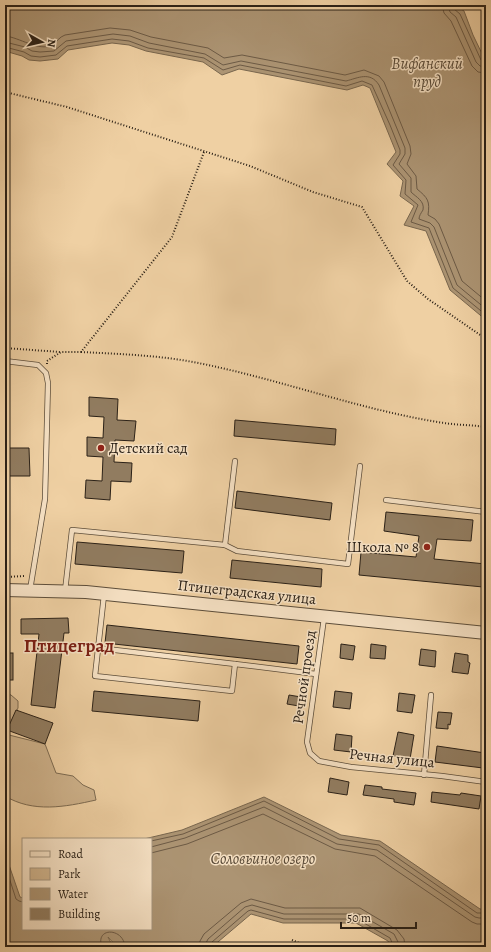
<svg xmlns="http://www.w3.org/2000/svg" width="491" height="952" font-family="Alegreya,serif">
	<rect width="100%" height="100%" fill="#efd0a3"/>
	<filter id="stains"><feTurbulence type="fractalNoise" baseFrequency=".005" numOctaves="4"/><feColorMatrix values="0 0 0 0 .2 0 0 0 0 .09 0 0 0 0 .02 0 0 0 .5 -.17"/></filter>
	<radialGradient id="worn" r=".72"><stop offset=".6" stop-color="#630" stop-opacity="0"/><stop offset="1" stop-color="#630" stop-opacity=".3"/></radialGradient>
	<!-- green -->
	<path fill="#ceb28b" stroke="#7c6a51" d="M5,693L11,695L18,701V708L5,734L45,744L56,773L73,776L83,785L94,790L96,800C65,807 33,813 5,796Z"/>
	<!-- water -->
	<g fill="#ac9473" stroke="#78664e">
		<path d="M5,5H455L464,11L473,35L486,62V320L450,290L426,231L404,225L414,206L400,196L403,181L387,164L396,152L370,88L363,85L347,90L239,69L222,75L203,62L146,51L129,45L112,43L68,50L58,59L40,61L29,60L22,56L5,51Z"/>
		<path d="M264,797L341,835L380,841L480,909H486V947H391L388,941L356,923H283L251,914L212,947H117L108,937L113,947H5V859L8,862L20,897L23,898V929H151V839H144L182,830Z"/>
	</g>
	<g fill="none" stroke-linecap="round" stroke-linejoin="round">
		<!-- shore -->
		<g stroke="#6c5a45" stroke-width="1">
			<path d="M442,5L444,13L451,21L472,66L478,72L486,73"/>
			<path d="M448,5L450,12L456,17L476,62L480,66L486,67"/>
			<path d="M453,5L454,9L460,14L481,60L486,62"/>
			<path d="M5,36C19,37 39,52 52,45C57,42 59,37 65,35L110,28L130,30L151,37L208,48L224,58L242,55L345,75L364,70L379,76L384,82L410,146L411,154L407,164L416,176L417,189C428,198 430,201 428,215L435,219L439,224L462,281L486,301"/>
			<path d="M5,42L25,47L32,51L40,52L54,51L66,41L113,34L130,36L149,43L205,54L223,65L241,61L346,81C358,78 370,71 379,85L405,148V154L399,164L411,178V192C416,197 425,201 423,210C421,213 419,216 419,219L430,223L434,227L457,285L486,309"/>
			<path d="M5,47L24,52L31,56L40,57L56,55L67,46L112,39L129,41L148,48L204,58L223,70L240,65L346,86L362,81L372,85L390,125L400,150V154L393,165L406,180L405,194L418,205L411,222L429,228L453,288L486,315"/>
			<path d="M151,841L183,834L264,801L339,839L379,845L477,913H486"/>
			<path d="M151,847L185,838L264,807L337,844L377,850L475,917L479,918H486"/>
			<path d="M151,853L187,844L263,814L335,849L375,856L472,922L477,924H486"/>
			<path d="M5,865L16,899L19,901L23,902"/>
			<path d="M102,947C94,927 124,927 125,947"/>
			<path d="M199,947L200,941L204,934L241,903L251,899L285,908H360L397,930L404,939L405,947"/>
			<path d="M205,947L206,943L208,939L245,907L252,905L284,914H359L394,934L398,942L399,947"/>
			<path d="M210,947L212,942L248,911L251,910L284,919H357L390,938L394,947"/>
		</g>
	</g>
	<!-- building -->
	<g fill="#917c60" stroke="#2b2117">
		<path d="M89,397L118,399L117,420L136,421L134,441L115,440L114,462L132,463L131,482L111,481L110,500L85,498L86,480L102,481L103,457L87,456V437L103,438L104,417L89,416Z"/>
		<path d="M235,420L336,429L335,445L234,436Z"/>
		<path d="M5,448H29L30,476H5Z"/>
		<path d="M237,491L332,503L330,520L235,508Z"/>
		<path d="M386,512L473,520L471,541L437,539L434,559L486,564L483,587L359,575L361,552L416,557L419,536L384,531Z"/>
		<path d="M77,542L184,551L182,573L75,564Z"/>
		<path d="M232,560L322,569L321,587L230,578Z"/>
		<path d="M68,618L69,633H64L55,708L31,705L39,634H21V619Z"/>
		<path d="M107,625L299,646L297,664L105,643Z"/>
		<path d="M341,644L355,646L353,660L340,658Z"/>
		<path d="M371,644L386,646L385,659L370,658Z"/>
		<path d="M421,649L436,651L435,667L419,665Z"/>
		<rect x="5" y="653" width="8" height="27"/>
		<path d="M455,653L468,655V662L470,663L468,674L452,672Z"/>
		<path d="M94,691L200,701L198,721L92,711Z"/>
		<path d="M335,691L352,693L350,709L333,707Z"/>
		<path d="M399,693L415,695L412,713L397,711Z"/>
		<path d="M289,695L301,697L299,706L287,704Z"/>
		<path d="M16,710L53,723L45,744L7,730Z"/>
		<path d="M438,712L452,713L450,725L448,724V729L436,728Z"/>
		<path d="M398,732L414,735L410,759L393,756Z"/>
		<path d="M336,734L352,736L351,752L334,750Z"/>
		<path d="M437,746L485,753L483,768L435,762Z"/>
		<path d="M330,778L349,782L347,795L328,792Z"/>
		<path d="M365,785L382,787V789L416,793L414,805L394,802V799L363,795Z"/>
		<path d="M432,792L460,795L461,793L481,796L479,809L431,802Z"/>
	</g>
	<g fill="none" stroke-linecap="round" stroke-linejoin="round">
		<defs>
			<g id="service">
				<path d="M5,361L38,365L46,373L48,383L45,499L30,590"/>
				<path d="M386,500L486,512"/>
				<path d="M225,545L235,461"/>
				<path d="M65,591L72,530L225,545L237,551L348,564L360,466"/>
				<path d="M324,618L307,742L310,753L319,761L351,767L442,776L486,782"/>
				<path d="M98,648L235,664L232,691L95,676L104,595"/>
				<path d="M235,664L316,674"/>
				<path d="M424,775L431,695"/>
			</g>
			<path id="tertiary" d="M5,590L86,592L486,633"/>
		</defs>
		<!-- service casing -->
		<use href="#service" stroke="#5c4d3a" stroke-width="6"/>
		<!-- tertiary casing -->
		<use href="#tertiary" stroke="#5c4d3a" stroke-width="14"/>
		<!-- path -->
		<g stroke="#2b2117" stroke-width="2" stroke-dasharray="1 2" stroke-linecap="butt">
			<path d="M5,92L67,107L250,166L313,192L362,207L407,281L428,299L486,339"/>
			<path d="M5,348L60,352"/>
			<path d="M81,352C118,354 156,355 193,362C277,378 359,410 444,423C458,425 472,425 486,427"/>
			<path d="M47,364V361L61,352H81L172,237L204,152"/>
			<path d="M5,577L25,576"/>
			<path d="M292,940L309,947"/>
		</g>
		<!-- service -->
		<use href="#service" stroke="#f5e0c3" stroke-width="4.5"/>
		<!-- tertiary -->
		<use href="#tertiary" stroke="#f5e0c3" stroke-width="12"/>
	</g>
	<!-- markers -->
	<g fill="#8f2418" stroke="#f5e0c3" stroke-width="1.5">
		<circle cx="101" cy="448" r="4"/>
		<circle cx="427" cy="547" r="4"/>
	</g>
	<g text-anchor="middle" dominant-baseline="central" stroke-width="3" stroke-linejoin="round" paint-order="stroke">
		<!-- poi labels -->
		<g font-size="15" fill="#2b2117" stroke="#f5e0c3" text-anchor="start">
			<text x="109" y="448">Детский сад</text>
			<text x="419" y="547" text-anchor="end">Школа № 8</text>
		</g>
		<!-- street labels -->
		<g font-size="15" fill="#2b2117" stroke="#f5e0c3">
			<text transform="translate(247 592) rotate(6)">Птицеградская улица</text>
			<text transform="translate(304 677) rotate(-82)">Речной проезд</text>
			<text transform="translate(392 758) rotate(6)">Речная улица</text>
		</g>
		<!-- water labels -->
		<g font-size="16" font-style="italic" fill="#584937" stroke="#f5e0c3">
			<text x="427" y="64">Вифанский<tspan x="427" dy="18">пруд</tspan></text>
			<text x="263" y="859">Соловьиное озеро</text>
		</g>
		<!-- district labels -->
		<g font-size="19" font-weight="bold" fill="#7a1f14" stroke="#f5e0c3">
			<text x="69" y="646">Птицеград</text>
		</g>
	</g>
	<!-- margin -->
	<rect width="491" height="952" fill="none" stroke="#efd0a3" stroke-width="20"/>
	<rect x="6" y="6" width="479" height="940" fill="none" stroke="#2b2117" stroke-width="2"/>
	<rect x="10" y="10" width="471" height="932" fill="none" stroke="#2b2117"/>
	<!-- legend -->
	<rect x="22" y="838" width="130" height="92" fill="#f5e0c3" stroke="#a4947e"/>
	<rect x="30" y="851" width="20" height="6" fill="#f5e0c3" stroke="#a4947e"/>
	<text x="58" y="858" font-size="12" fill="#2b2117">Road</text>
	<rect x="30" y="868" width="20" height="12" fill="#ceb28b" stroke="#a4947e"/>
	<text x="58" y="878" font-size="12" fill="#2b2117">Park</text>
	<rect x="30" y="888" width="20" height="12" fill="#ac9473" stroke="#a4947e"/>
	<text x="58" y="898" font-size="12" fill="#2b2117">Water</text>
	<rect x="30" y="908" width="20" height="12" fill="#917c60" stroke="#a4947e"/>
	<text x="58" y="918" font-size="12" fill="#2b2117">Building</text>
	<!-- north arrow -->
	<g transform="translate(42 42) rotate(98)" stroke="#f5e0c3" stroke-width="3" paint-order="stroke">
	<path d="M0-3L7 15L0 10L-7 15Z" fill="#2b2117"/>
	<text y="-6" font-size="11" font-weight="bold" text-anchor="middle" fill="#2b2117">N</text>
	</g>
	<!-- scale -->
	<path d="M341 922v6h75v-6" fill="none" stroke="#2b2117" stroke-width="2"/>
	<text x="347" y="922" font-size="12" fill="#2b2117" stroke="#f5e0c3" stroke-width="3" paint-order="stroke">50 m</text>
	<rect width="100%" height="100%" filter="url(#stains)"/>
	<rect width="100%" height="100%" fill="url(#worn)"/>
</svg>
